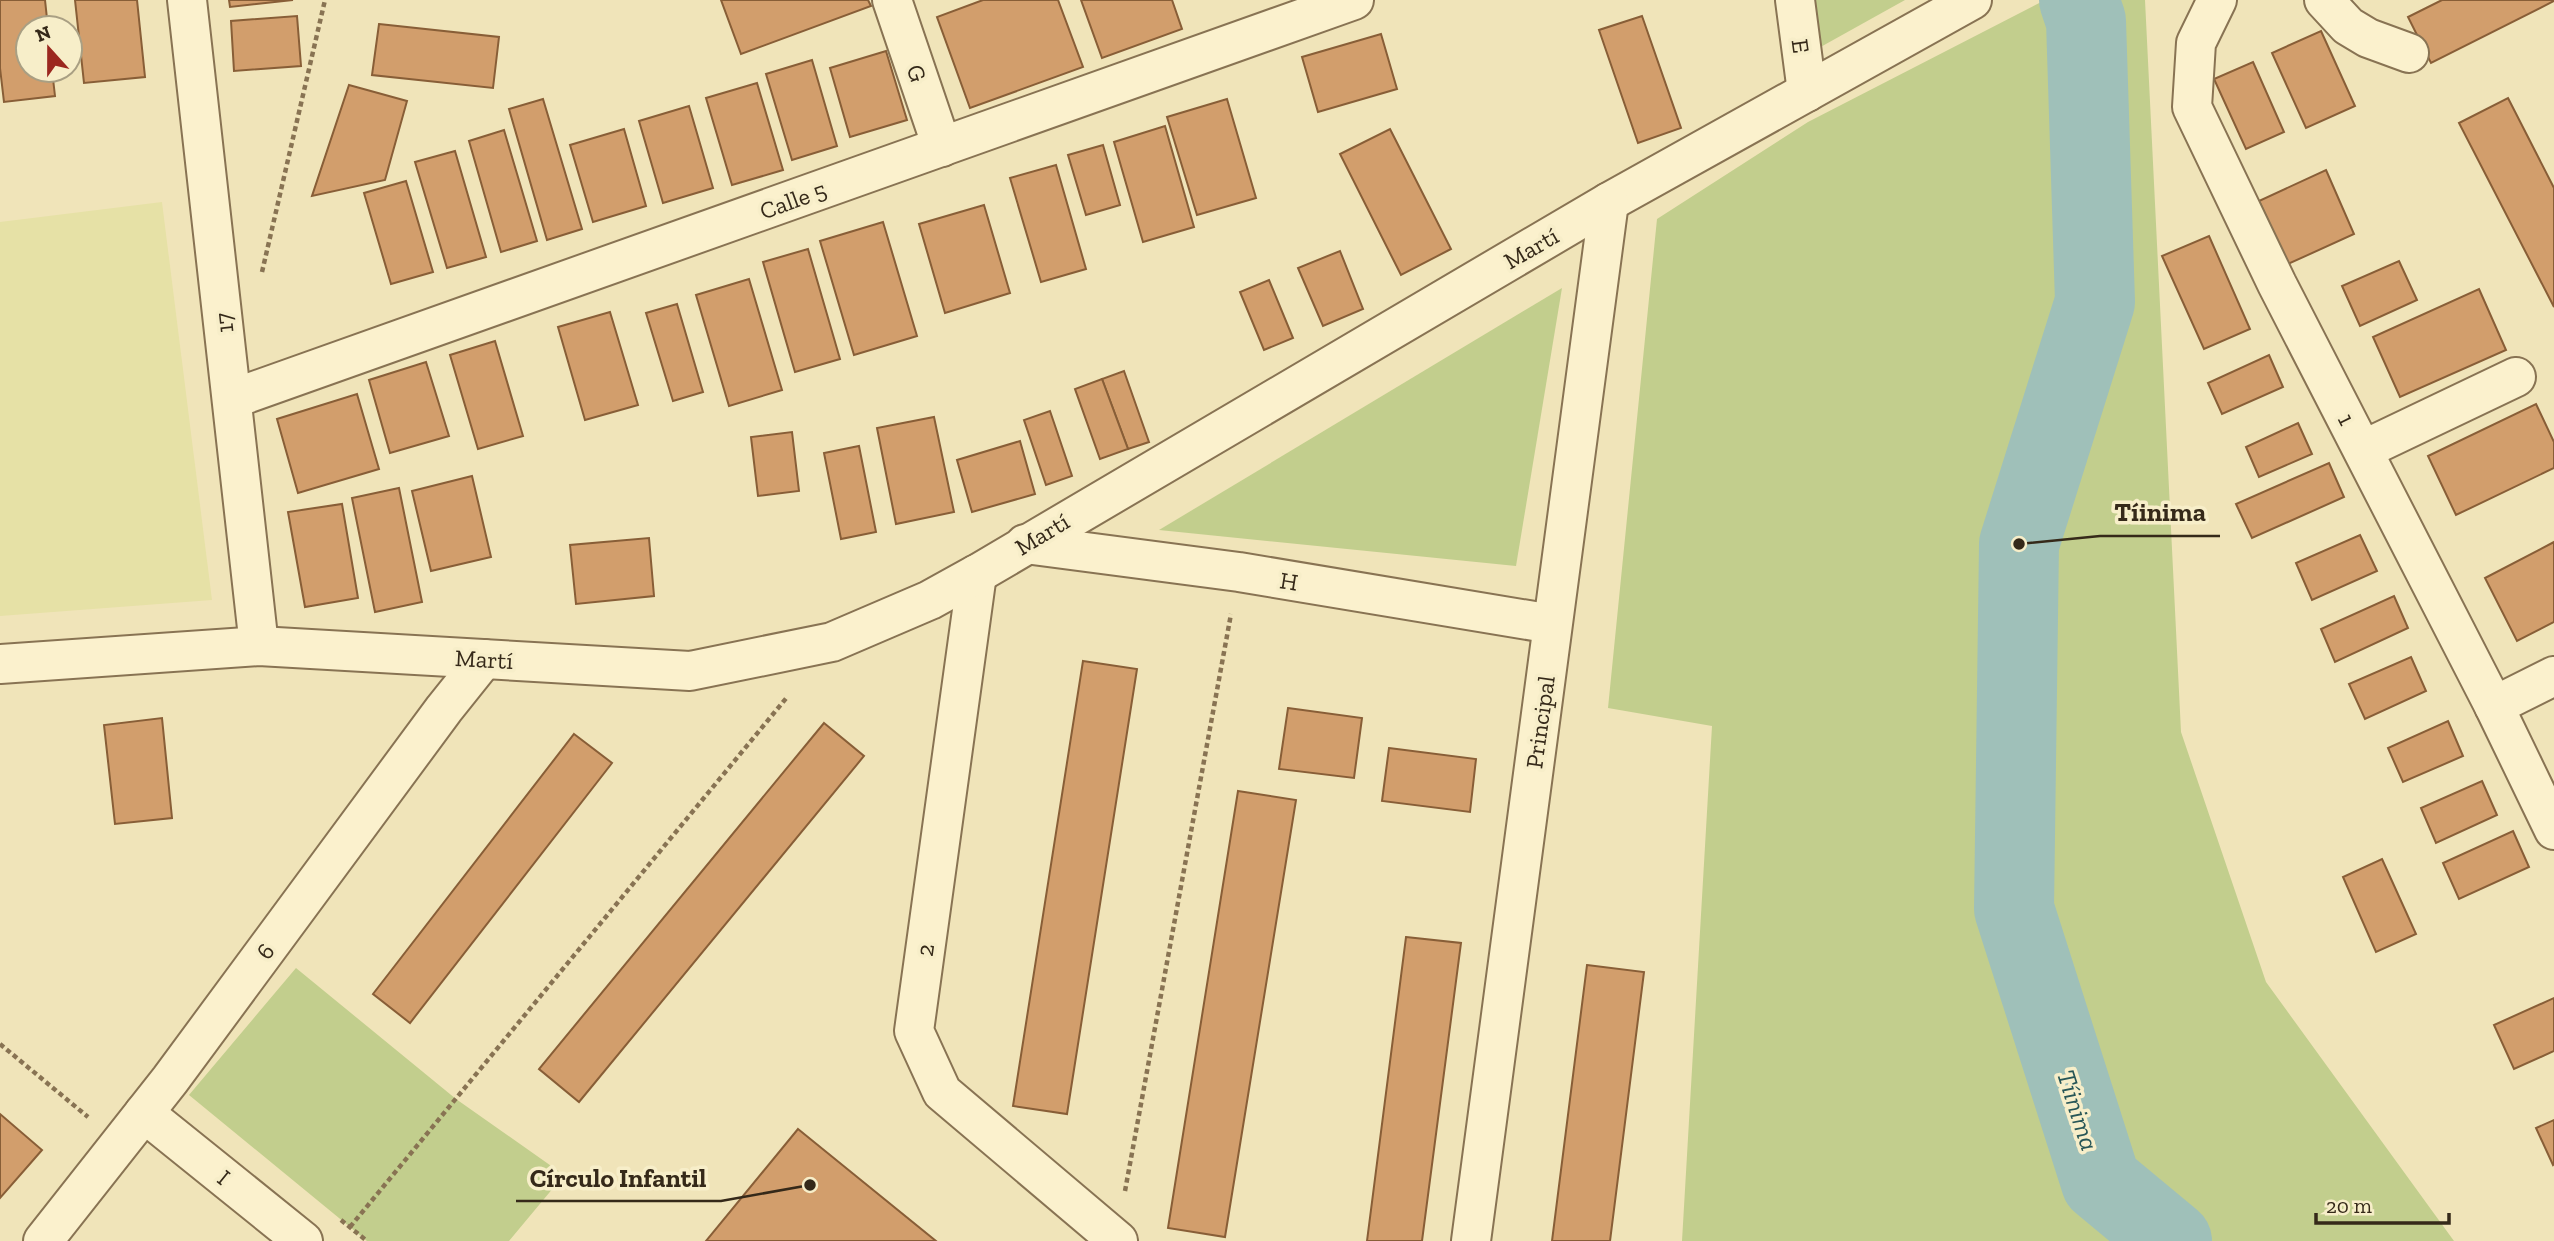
<svg xmlns="http://www.w3.org/2000/svg" width="2554" height="1241" font-family="'Zilla Slab',serif">
	<rect width="100%" height="100%" fill="#f0e4b9"/>
	<!-- farmland -->
	<path fill="#e6e1a6" d="M162,202L212,600L0,616V222Z"/>
	<!-- green -->
	<g fill="#c2ce8d">
		<path d="M1798,0H1905L1808,54Z"/>
		<path d="M2045,0H2145L2181,732L2266,982L2454,1241H1682L1712,726L1608,708L1657,219L1808,122Z"/>
		<path d="M1562,288L1516,566L1159,530Z"/>
		<path d="M296,968L456,1099L564,1175L509,1241H367L189,1095Z"/>
	</g>
	<g fill="none" stroke-linecap="round" stroke-linejoin="round">
		<!-- river -->
		<path stroke="#9fc0b9" stroke-width="80" d="M2079,0L2086,21L2095,302L2019,544L2014,909L2101,1182L2172,1241"/>
	</g>
	<!-- building -->
	<g fill="#d29e6c" stroke="#885e37" stroke-width="2">
		<path d="M0,0H45L48,28H28V70H52L55,96L4,102L0,68Z"/>
		<path d="M75,0H137L145,77L84,83Z"/>
		<path d="M229,0H293L230,7Z"/>
		<path d="M721,0H868L871,6L741,54Z"/>
		<path d="M983,0H1058L1083,67L970,108L937,17Z"/>
		<path d="M1081,0H1172L1182,29L1102,58Z"/>
		<path d="M2442,0H2554V1L2431,63L2408,17Z"/>
		<path d="M297,16L301,66L234,71L231,21Z"/>
		<path d="M1642,16L1681,128L1638,143L1599,30Z"/>
		<path d="M379,24L499,37L493,88L372,75Z"/>
		<path d="M2321,31L2355,106L2306,128L2272,53Z"/>
		<path d="M1381,34L1397,89L1318,112L1302,57Z"/>
		<path d="M886,51L907,120L850,137L830,68Z"/>
		<path d="M812,60L837,146L792,160L766,74Z"/>
		<path d="M2253,62L2284,132L2246,149L2214,79Z"/>
		<path d="M757,83L783,170L732,185L706,98Z"/>
		<path d="M349,85L407,101L385,180L312,196Z"/>
		<path d="M2508,98L2554,188V307L2459,123Z"/>
		<path d="M543,99L582,229L547,240L509,109Z"/>
		<path d="M1227,99L1256,198L1197,215L1167,117Z"/>
		<path d="M689,106L713,188L663,203L639,121Z"/>
		<path d="M1165,126L1194,227L1143,242L1114,142Z"/>
		<path d="M624,129L646,206L593,222L570,145Z"/>
		<path d="M1390,129L1451,249L1401,275L1340,154Z"/>
		<path d="M504,130L537,241L501,252L469,141Z"/>
		<path d="M1103,145L1120,205L1086,215L1068,155Z"/>
		<path d="M455,151L486,257L447,268L415,162Z"/>
		<path d="M1056,165L1086,269L1041,282L1010,178Z"/>
		<path d="M2326,170L2354,234L2288,264L2259,201Z"/>
		<path d="M406,181L433,272L391,284L364,193Z"/>
		<path d="M984,205L1010,293L945,313L919,224Z"/>
		<path d="M883,222L917,336L854,355L820,241Z"/>
		<path d="M2209,236L2250,329L2204,349L2162,256Z"/>
		<path d="M808,249L840,359L795,372L763,262Z"/>
		<path d="M1340,251L1363,309L1323,326L1298,268Z"/>
		<path d="M2399,261L2417,300L2360,326L2342,286Z"/>
		<path d="M749,279L782,390L729,406L696,295Z"/>
		<path d="M1269,280L1293,338L1264,350L1240,292Z"/>
		<path d="M2479,289L2506,350L2400,397L2373,337Z"/>
		<path d="M677,304L703,392L673,401L646,313Z"/>
		<path d="M610,312L638,405L585,420L558,327Z"/>
		<path d="M495,341L523,436L478,449L450,355Z"/>
		<path d="M2269,355L2283,387L2222,414L2208,383Z"/>
		<path d="M426,362L449,436L390,453L369,380Z"/>
		<path d="M1124,371L1149,442L1128,449L1102,379Z"/>
		<path d="M1102,379L1128,449L1100,459L1075,389Z"/>
		<path d="M357,394L379,469L298,493L277,419Z"/>
		<path d="M2536,404L2554,442V468L2456,515L2428,456Z"/>
		<path d="M1050,411L1072,476L1046,485L1024,420Z"/>
		<path d="M934,417L954,512L896,524L877,428Z"/>
		<path d="M2298,423L2312,454L2259,477L2246,447Z"/>
		<path d="M792,432L799,491L758,496L751,437Z"/>
		<path d="M1020,441L1035,494L972,512L957,460Z"/>
		<path d="M859,446L876,532L841,539L824,453Z"/>
		<path d="M2329,463L2344,497L2252,538L2236,504Z"/>
		<path d="M472,476L491,557L431,571L412,491Z"/>
		<path d="M399,488L422,602L375,612L352,498Z"/>
		<path d="M342,504L358,598L305,607L288,512Z"/>
		<path d="M2360,535L2377,571L2312,600L2296,563Z"/>
		<path d="M649,538L654,596L576,604L570,545Z"/>
		<path d="M2554,542V622L2517,641L2485,578Z"/>
		<path d="M2394,596L2408,628L2335,662L2321,629Z"/>
		<path d="M2411,657L2426,691L2365,719L2349,684Z"/>
		<path d="M1083,661L1137,669L1067,1114L1013,1106Z"/>
		<path d="M1288,708L1362,718L1354,778L1279,769Z"/>
		<path d="M162,718L172,818L115,824L104,725Z"/>
		<path d="M2448,721L2463,756L2403,782L2388,748Z"/>
		<path d="M824,723L864,756L579,1102L539,1069Z"/>
		<path d="M574,734L612,763L410,1023L373,994Z"/>
		<path d="M1389,748L1476,759L1470,812L1382,801Z"/>
		<path d="M2482,781L2497,815L2436,843L2421,808Z"/>
		<path d="M1238,791L1296,800L1225,1237L1168,1228Z"/>
		<path d="M2513,831L2529,867L2459,899L2443,863Z"/>
		<path d="M2382,859L2416,934L2376,952L2343,877Z"/>
		<path d="M1406,937L1461,943L1422,1241H1367Z"/>
		<path d="M1587,965L1644,972L1610,1241H1552Z"/>
		<path d="M2554,998V1051L2514,1069L2494,1025Z"/>
		<path d="M0,1114L42,1150L0,1198Z"/>
		<path d="M2554,1120V1164L2553,1165L2536,1128Z"/>
		<path d="M798,1129L936,1241H706Z"/>
	</g>
	<g fill="none" stroke-linecap="round" stroke-linejoin="round">
		<defs>
			<g id="minor">
				<path d="M187,0L259,646"/>
				<path d="M892,0L942,147"/>
				<path d="M1795,0L1807,92"/>
				<path d="M2217,0L2196,43L2192,107L2277,284L2494,706L2554,830"/>
				<path d="M2324,0L2348,26L2368,38L2409,53"/>
				<path d="M232,399L1354,0"/>
				<path d="M2363,450L2516,377"/>
				<path d="M1025,544L1239,572L1552,624"/>
				<path d="M977,574L914,1031L942,1092L1118,1241"/>
				<path d="M0,664L259,646L690,671L832,642L930,600L977,574L1609,202L1972,0"/>
				<path d="M2494,706L2554,676"/>
				<path d="M144,1113L303,1241"/>
				<path d="M43,1241L170,1080L444,709L484,659"/>
				<path d="M1471,1241L1609,202"/>
			</g>
		</defs>
		<!-- minor casing -->
		<use href="#minor" stroke="#887353" stroke-width="42"/>
		<!-- path -->
		<g stroke="#887353" stroke-width="4.5" stroke-dasharray="5 3.5" stroke-linecap="butt">
			<path d="M262,272L325,0"/>
			<path d="M0,1044L88,1117"/>
			<path d="M1125,1191L1231,614"/>
			<path d="M341,1220L367,1241"/>
			<path d="M350,1227L788,696"/>
		</g>
		<!-- minor -->
		<use href="#minor" stroke="#fbf1cd" stroke-width="38"/>
	</g>
	<g text-anchor="middle" dominant-baseline="central" stroke-width="7" stroke-linejoin="round" paint-order="stroke">
		<!-- street labels -->
		<g font-size="24" fill="#352919" stroke="#f7eec9">
			<text transform="translate(1801 46) rotate(82)">E</text>
			<text transform="translate(917 73) rotate(71)">G</text>
			<text transform="translate(793 200) rotate(-20)">Calle 5</text>
			<text transform="translate(1531 248) rotate(-30)">Martí</text>
			<text transform="translate(224 323) rotate(-96)">17</text>
			<text transform="translate(2347 419) rotate(63)">1</text>
			<text transform="translate(1042 534) rotate(-31)">Martí</text>
			<text transform="translate(1289 581) rotate(9)">H</text>
			<text transform="translate(484 659) rotate(3)">Martí</text>
			<text transform="translate(1540 722) rotate(-82)">Principal</text>
			<text transform="translate(925 950) rotate(-82)">2</text>
			<text transform="translate(265 951) rotate(-53)">6</text>
			<text transform="translate(224 1177) rotate(39)">I</text>
		</g>
		<!-- water labels -->
		<g font-size="26" font-style="italic" fill="#275657" stroke="#f7eec9">
			<text transform="translate(2078 1110) rotate(72)">Tíinima</text>
		</g>
	</g>
	<!-- callouts -->
	<path fill="none" stroke="#352919" stroke-width="2.5" d="M2019 544L2100 536H2220M810 1185L721 1201H516"/>
	<g fill="#352919" stroke="#f7eec9" stroke-width="2.5">
		<circle cx="2019" cy="544" r="7"/>
		<circle cx="810" cy="1185" r="7"/>
	</g>
	<g font-size="26" text-anchor="middle" font-weight="bold" fill="#352919" stroke="#f7eec9" stroke-width="7" stroke-linejoin="round" paint-order="stroke">
		<text x="2160" y="521">Tíinima</text>
		<text x="618" y="1187">Círculo Infantil</text>
	</g>
	<!-- north arrow -->
	<g transform="translate(49 49) rotate(339)"><circle r="33" fill="#f7eec9" stroke="#a99f83" stroke-width="2"/>
	<path d="M0-5L12 26L0 18L-12 26Z" fill="#9b281f"/>
	<text y="-10" font-size="19" font-weight="bold" text-anchor="middle" fill="#352919">N</text>
	</g>
	<!-- scale -->
	<path d="M2316 1213v10h133v-10" fill="none" stroke="#352919" stroke-width="3.5"/>
	<text x="2326" y="1213" font-size="21" fill="#352919" stroke="#f7eec9" stroke-width="5" paint-order="stroke">20 m</text>
</svg>
